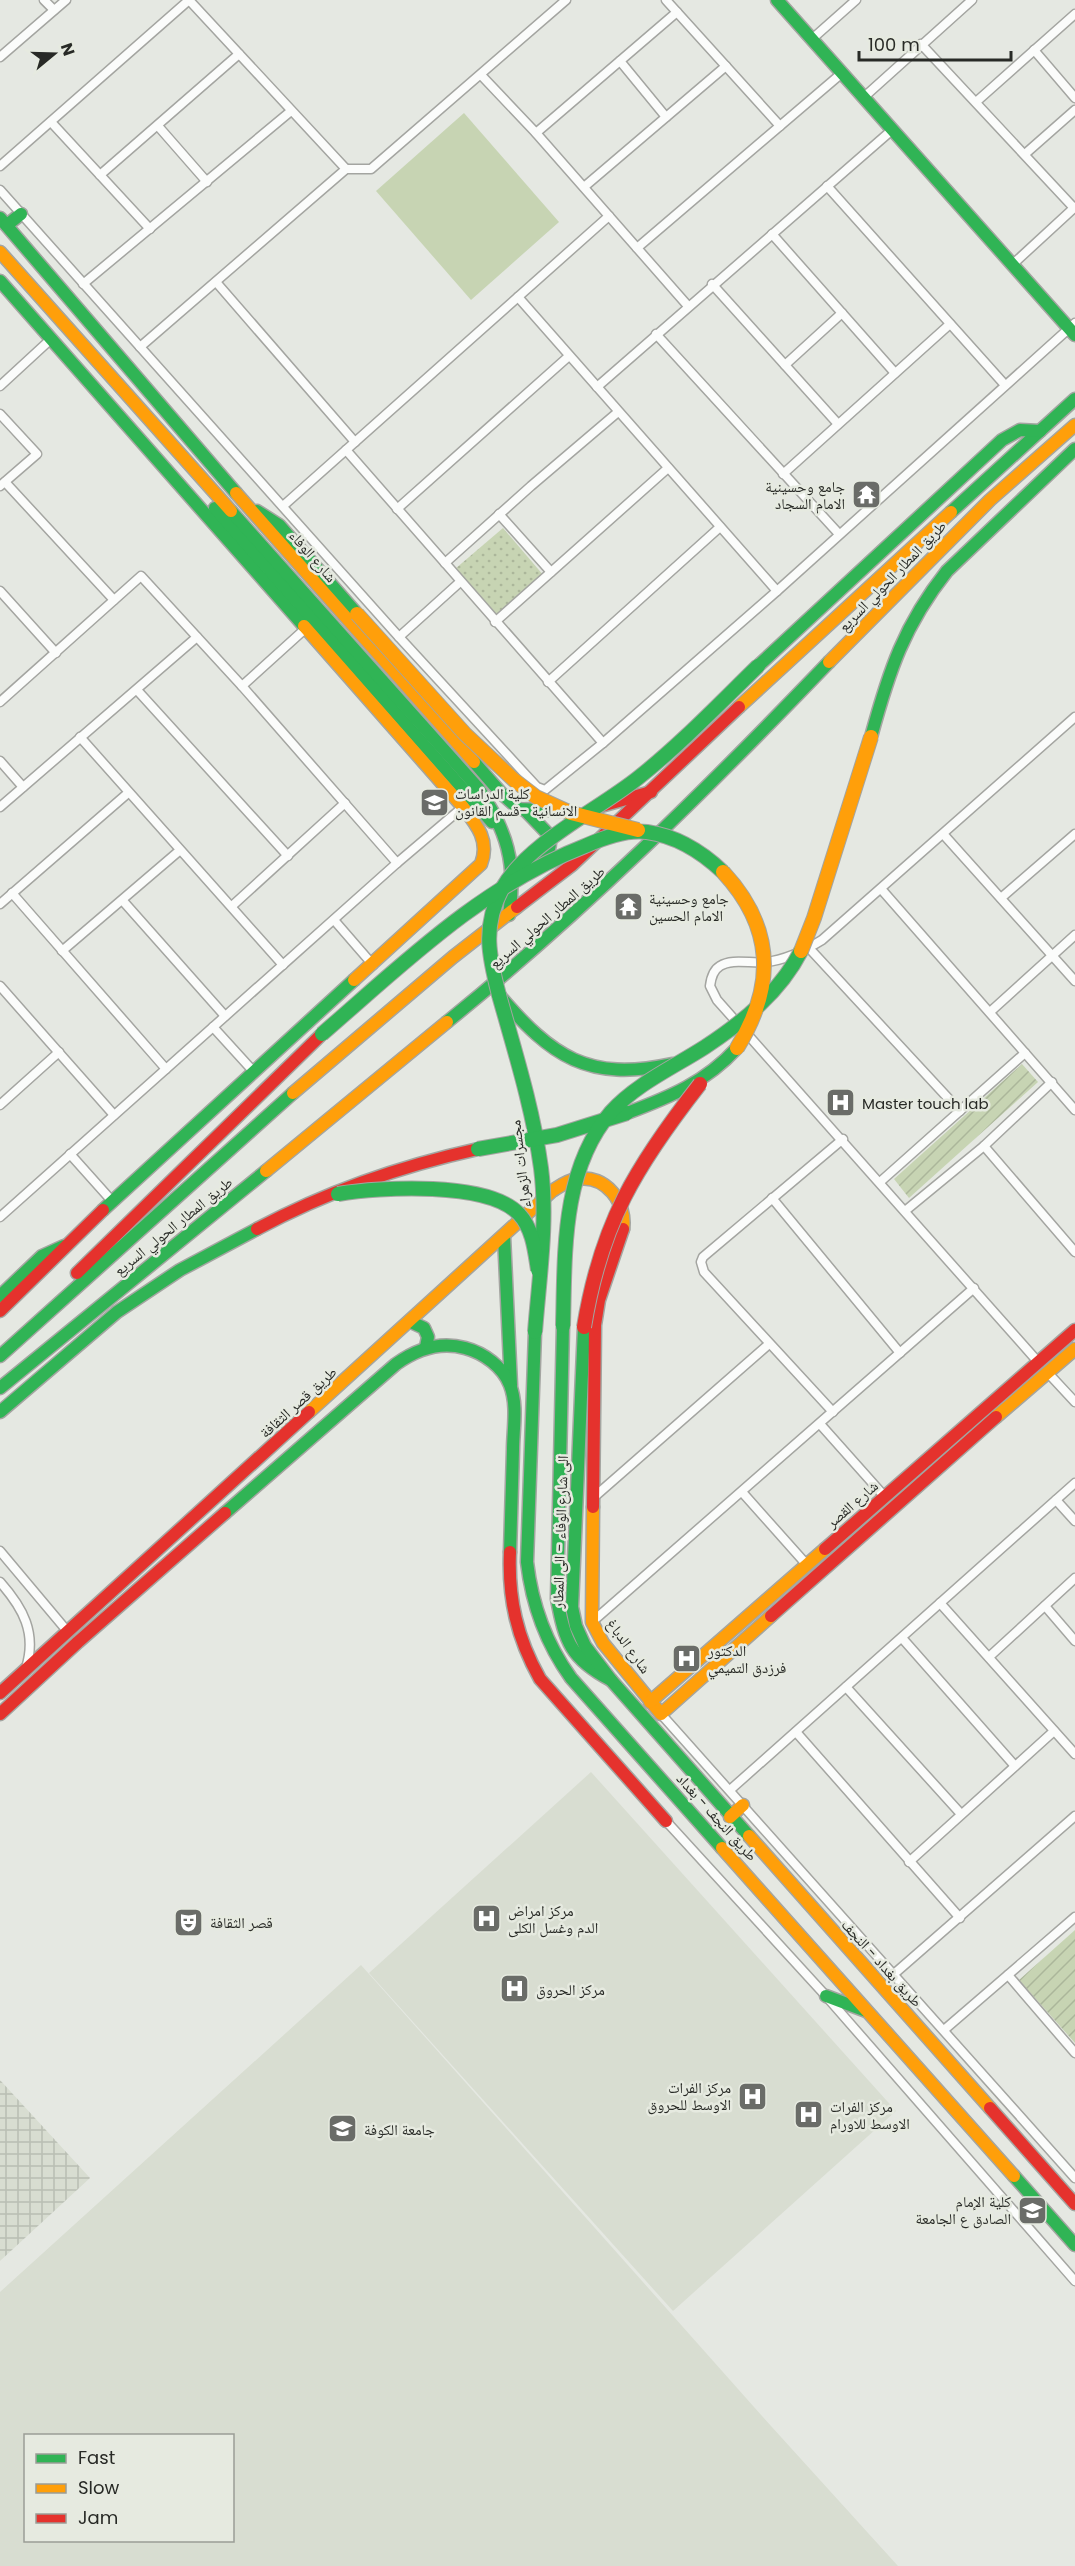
<svg xmlns="http://www.w3.org/2000/svg" width="1075" height="2566" font-family="Poppins,'Noto Naskh Arabic',sans-serif">
	<defs>
		<pattern id="industrial-grid" width="8" height="8" patternUnits="userSpaceOnUse" patternTransform="scale(1.5)"><rect width="8" height="8" fill="#d8ddd1"/><path d="M0 4h8M4 0v8" fill="none" stroke="#b9beb3"/></pattern>
		<pattern id="park-dots" width="8" height="8" patternUnits="userSpaceOnUse" patternTransform="scale(1.5)"><rect width="8" height="8" fill="#c7d4b3"/><path d="M2 2h.1M6 6h.1" fill="none" stroke="#abb69a" stroke-width="1.8" stroke-linecap="round"/></pattern>
		<pattern id="garden-furrows" width="10" height="10" patternUnits="userSpaceOnUse" patternTransform="scale(1.5)"><rect width="10" height="10" fill="#c7d4b3"/><path d="M-1 1l2-2M0 10L10 0M9 11l2-2" fill="none" stroke="#abb69a"/></pattern>
	</defs>
	<rect width="100%" height="100%" fill="#e5e8e2"/>
	<!-- built -->
	<g fill="#d8ddd1" fill-rule="evenodd">
		<path d="M591,1772L896,2111L673,2311L369,1973Z"/>
		<path d="M361,1965L771,2426L898,2566H0V2292ZM26,2436H232V2540H26Z"/>
	</g>
	<!-- industrial -->
	<path fill="url(#industrial-grid)" d="M0,2080L90,2178L0,2261Z"/>
	<!-- park -->
	<path fill="url(#park-dots)" d="M503,528L544,576L496,617L455,569Z"/>
	<!-- garden -->
	<g fill="url(#garden-furrows)">
		<path d="M1022,1064L1038,1082L909,1198L894,1179Z"/>
		<path d="M1075,1930V2043L1019,1980Z"/>
	</g>
	<!-- pitch -->
	<path fill="#c7d4b3" d="M464,113L559,222L471,300L376,191Z"/>
	<g fill="none" stroke-linecap="round" stroke-linejoin="round">
		<defs>
			<g id="street">
				<path d="M44,0L54,10"/>
				<path d="M189,0L346,169"/>
				<path d="M666,0L780,126"/>
				<path d="M812,39L856,0"/>
				<path d="M921,44L1074,208"/>
				<path d="M1034,50L1075,98"/>
				<path d="M0,57L66,0"/>
				<path d="M620,61L666,117"/>
				<path d="M481,75L536,133L688,306"/>
				<path d="M863,98L972,0"/>
				<path d="M976,102L1075,14"/>
				<path d="M51,122L150,229"/>
				<path d="M158,126L207,182"/>
				<path d="M536,133L677,12"/>
				<path d="M1025,154L1075,110"/>
				<path d="M0,166L189,0"/>
				<path d="M100,175L239,54"/>
				<path d="M827,186L1005,385"/>
				<path d="M584,187L726,66"/>
				<path d="M0,190L399,637L537,787L545,790L603,743L777,591L1075,323"/>
				<path d="M772,234L895,373"/>
				<path d="M637,248L842,73"/>
				<path d="M1012,265L1075,207"/>
				<path d="M216,282L355,442"/>
				<path d="M83,284L291,111"/>
				<path d="M712,284L838,424"/>
				<path d="M518,297L777,591"/>
				<path d="M656,334L839,534"/>
				<path d="M140,347L346,169H371L566,0"/>
				<path d="M785,365L842,313"/>
				<path d="M0,386L51,339"/>
				<path d="M597,387L892,130"/>
				<path d="M0,414L37,454L0,486"/>
				<path d="M346,450L603,743"/>
				<path d="M783,474L950,324"/>
				<path d="M5,482L114,600"/>
				<path d="M283,506L609,216"/>
				<path d="M397,509L569,356"/>
				<path d="M499,514L551,572"/>
				<path d="M445,563L531,486L618,412"/>
				<path d="M0,591L56,653"/>
				<path d="M495,622L668,468"/>
				<path d="M399,637L460,582"/>
				<path d="M548,682L720,527"/>
				<path d="M242,686L305,629"/>
				<path d="M137,690L288,856"/>
				<path d="M0,702L141,576L242,686L397,863"/>
				<path d="M80,737L283,965"/>
				<path d="M0,761L23,787"/>
				<path d="M0,807L197,637"/>
				<path d="M944,835L1075,981"/>
				<path d="M882,890L1075,1110"/>
				<path d="M12,893L166,1069"/>
				<path d="M1001,898L1075,834"/>
				<path d="M123,901L225,1016"/>
				<path d="M0,904L128,793"/>
				<path d="M232,906L345,803"/>
				<path d="M334,920L373,965"/>
				<path d="M809,948L960,1111"/>
				<path d="M62,951L179,851"/>
				<path d="M0,986L114,1115"/>
				<path d="M990,1012L1075,935"/>
				<path d="M213,1027L254,1072"/>
				<path d="M0,1105L59,1052"/>
				<path d="M984,1146L1075,1252"/>
				<path d="M70,1154L112,1201"/>
				<path d="M880,1182L1025,1053"/>
				<path d="M772,1198L900,1353"/>
				<path d="M905,1211L984,1146L1052,1082"/>
				<path d="M0,1217L397,863L463,807"/>
				<path d="M1039,1363L717,1000L710,986C711,978 713,970 720,966C732,958 752,964 766,962C786,960 804,951 822,940L1075,717"/>
				<path d="M1049,1374L1075,1402"/>
				<path d="M833,1412L704,1272L701,1262L703,1257L843,1139"/>
				<path d="M820,1424L885,1497"/>
				<path d="M742,1492L807,1565"/>
				<path d="M593,1498L769,1344"/>
				<path d="M1056,1500L1075,1521"/>
				<path d="M0,1551L68,1632"/>
				<path d="M0,1582C23,1608 37,1633 26,1668"/>
				<path d="M940,1603L1075,1754"/>
				<path d="M1045,1606L1075,1641"/>
				<path d="M592,1622L974,1288"/>
				<path d="M902,1638L1015,1766"/>
				<path d="M989,1657L1075,1578"/>
				<path d="M846,1687L961,1814"/>
				<path d="M661,1714L1075,2178"/>
				<path d="M796,1732L960,1918"/>
				<path d="M730,1790L1075,1483"/>
				<path d="M666,1821L826,1996L1075,2281"/>
				<path d="M909,1862L1054,1731"/>
				<path d="M894,1974L1075,1816"/>
				<path d="M1008,1975L1075,2053"/>
				<path d="M944,2030L1075,1917"/>
			</g>
			<g id="fast">
				<path d="M777,0L1075,335"/>
				<path d="M0,218L236,493"/>
				<path d="M7,225L21,214"/>
				<path d="M0,281L304,626"/>
				<path d="M215,508L492,822"/>
				<path d="M231,511L478,788C507,830 517,864 509,915"/>
				<path d="M257,511L279,525L357,614"/>
				<path d="M951,512L1075,399"/>
				<path d="M758,666L1002,440L1020,430L1040,431"/>
				<path d="M871,737C889,671 904,625 947,571L1075,449"/>
				<path d="M474,762L501,793L519,809L567,811"/>
				<path d="M525,810L550,836C551,849 548,858 536,863"/>
				<path d="M499,995C552,1057 588,1082 672,1064"/>
				<path d="M447,1022C584,911 707,789 829,662"/>
				<path d="M627,1113C670,1097 706,1082 737,1048"/>
				<path d="M103,1210L354,980"/>
				<path d="M504,1236L511,1385"/>
				<path d="M0,1296L42,1256L64,1246"/>
				<path d="M411,1322L424,1328L428,1337L426,1347"/>
				<path d="M563,1326L557,1599C565,1642 571,1659 611,1680"/>
				<path d="M584,1327L572,1607L576,1626L585,1646L611,1680L749,1836"/>
				<path d="M535,1332L527,1562C532,1605 545,1642 571,1678L722,1848"/>
				<path d="M0,1356L293,1093"/>
				<path d="M0,1388L266,1171"/>
				<path d="M0,1412L117,1312L180,1270L257,1229"/>
				<path d="M225,1513L396,1364C417,1349 440,1341 465,1348C484,1353 503,1367 510,1385C518,1405 513,1430 513,1450C512,1484 511,1518 510,1552"/>
				<path d="M826,1996L866,2011"/>
				<path d="M1014,2176L1075,2245"/>
			</g>
			<g id="slow">
				<path d="M0,252L231,511"/>
				<path d="M236,493L474,762"/>
				<path d="M304,626L463,807C477,825 490,841 481,864L354,980"/>
				<path d="M829,662L990,500L1075,425"/>
				<path d="M739,707L951,512"/>
				<path d="M293,1093L453,957L517,907"/>
				<path d="M266,1171L447,1022"/>
				<path d="M309,1412L552,1191C560,1186 568,1180 577,1179C606,1174 627,1203 623,1229"/>
				<path d="M996,1417L1075,1349"/>
				<path d="M593,1507L592,1622L603,1643L661,1714L771,1616"/>
				<path d="M650,1702L825,1549"/>
				<path d="M730,1817L743,1805"/>
				<path d="M749,1836L990,2108"/>
				<path d="M722,1848L1014,2176"/>
			</g>
			<g id="jam">
				<path d="M601,806L651,792"/>
				<path d="M517,907L572,865L739,707"/>
				<path d="M257,1229C326,1192 401,1166 478,1149"/>
				<path d="M77,1273L322,1034"/>
				<path d="M0,1311L103,1210"/>
				<path d="M593,1507L595,1325L599,1300L623,1229"/>
				<path d="M825,1549L1075,1330"/>
				<path d="M510,1552C508,1599 517,1638 540,1679L666,1821"/>
				<path d="M771,1616L996,1417"/>
				<path d="M0,1693L309,1412"/>
				<path d="M0,1714L78,1642L225,1513"/>
				<path d="M990,2108L1075,2204"/>
			</g>
		</defs>
		<!-- street casing -->
		<use href="#street" stroke="#a4a5a1" stroke-width="11"/>
		<!-- fast casing -->
		<use href="#fast" stroke="#a4a5a1" stroke-width="15"/>
		<!-- slow casing -->
		<use href="#slow" stroke="#a4a5a1" stroke-width="15"/>
		<!-- jam casing -->
		<use href="#jam" stroke="#a4a5a1" stroke-width="15"/>
		<!-- street -->
		<use href="#street" stroke="#fbfcfb" stroke-width="8"/>
		<!-- fast -->
		<use href="#fast" stroke="#30b455" stroke-width="12"/>
		<!-- slow -->
		<use href="#slow" stroke="#ff9f0a" stroke-width="12"/>
		<!-- jam -->
		<use href="#jam" stroke="#e5322d" stroke-width="12"/>
		<defs>
			<g id="fast-bridge">
				<path d="M499,995C515,1052 533,1109 541,1168C548,1222 539,1278 535,1332"/>
				<path d="M499,995C489,957 482,926 502,889C526,844 598,810 638,778C681,744 719,704 758,666"/>
				<path d="M322,1034C404,963 482,886 585,846C603,838 626,829 647,832C676,836 702,852 723,872"/>
				<path d="M478,1149L557,1135L627,1113"/>
				<path d="M338,1194C380,1187 488,1181 519,1214C533,1229 535,1251 538,1270"/>
				<path d="M563,1326C565,1254 561,1170 611,1112C636,1084 674,1067 705,1047C743,1022 780,992 801,951"/>
			</g>
			<g id="slow-bridge">
				<path d="M357,614L465,734L514,780L536,797L571,813L638,830"/>
				<path d="M723,872C774,927 776,985 737,1048"/>
				<path d="M801,951L814,918L871,737"/>
			</g>
			<path id="jam-bridge" d="M584,1327C601,1223 636,1166 700,1084"/>
		</defs>
		<!-- fast-bridge casing -->
		<use href="#fast-bridge" stroke="#a4a5a1" stroke-width="16" stroke-linecap="butt"/>
		<!-- slow-bridge casing -->
		<use href="#slow-bridge" stroke="#a4a5a1" stroke-width="16" stroke-linecap="butt"/>
		<!-- jam-bridge casing -->
		<use href="#jam-bridge" stroke="#a4a5a1" stroke-width="16" stroke-linecap="butt"/>
		<!-- fast-bridge -->
		<use href="#fast-bridge" stroke="#30b455" stroke-width="14"/>
		<!-- slow-bridge -->
		<use href="#slow-bridge" stroke="#ff9f0a" stroke-width="14"/>
		<!-- jam-bridge -->
		<use href="#jam-bridge" stroke="#e5322d" stroke-width="14"/>
	</g>
	<!-- icons -->
	<defs>
		<symbol id="temple-square" viewBox="-11 -11 22 22"><rect x="-9" y="-9" width="18" height="18" rx="4" fill="#6a6c68" stroke="#e6eae0"/><path d="M0-6L5-2H3V0L6.5 2.5H4V6H1.5V3h-3V6H-4V2.5H-6.5L-3 0V-2H-5Z" fill="#fff"/></symbol>
		<symbol id="university-square" viewBox="-11 -11 22 22"><rect x="-9" y="-9" width="18" height="18" rx="4" fill="#6a6c68" stroke="#e6eae0"/><path d="M0-5L7-2L0 1L-7-2ZM-4 1L0 2.5L4 1V4Q0 6-4 4Z" fill="#fff"/></symbol>
		<symbol id="hospital-square" viewBox="-11 -11 22 22"><rect x="-9" y="-9" width="18" height="18" rx="4" fill="#6a6c68" stroke="#e6eae0"/><path d="M-5-5h3v3.5h4V-5h3V5h-3V1.5h-4V5h-3Z" fill="#fff"/></symbol>
		<symbol id="theatre-square" viewBox="-11 -11 22 22"><rect x="-9" y="-9" width="18" height="18" rx="4" fill="#6a6c68" stroke="#e6eae0"/><path d="M-5-5.5Q0-4 5-5.5V0Q5 5 0 6Q-5 5-5 0ZM-3.3-2.5H-1v1.5H-3.3ZM1-2.5H3.3v1.5H1ZM-2.8 1Q0 5.5 2.8 1Z" fill="#fff"/></symbol>
	</defs>
	<g fill-rule="evenodd">
		<use href="#temple-square" x="850" y="478" width="33" height="33"/>
		<use href="#university-square" x="418" y="786" width="33" height="33"/>
		<use href="#temple-square" x="612" y="890" width="33" height="33"/>
		<use href="#hospital-square" x="824" y="1086" width="33" height="33"/>
		<use href="#hospital-square" x="670" y="1642" width="33" height="33"/>
		<use href="#hospital-square" x="470" y="1902" width="33" height="33"/>
		<use href="#theatre-square" x="172" y="1906" width="33" height="33"/>
		<use href="#hospital-square" x="498" y="1972" width="33" height="33"/>
		<use href="#hospital-square" x="736" y="2080" width="33" height="33"/>
		<use href="#hospital-square" x="792" y="2098" width="33" height="33"/>
		<use href="#university-square" x="326" y="2112" width="33" height="33"/>
		<use href="#university-square" x="1016" y="2194" width="33" height="33"/>
	</g>
	<g text-anchor="middle" dominant-baseline="central" stroke-width="5" stroke-linejoin="round" paint-order="stroke">
		<!-- poi labels -->
		<g font-size="15" fill="#282a26" stroke="#e6eae0" text-anchor="start">
			<text x="845" y="486" text-anchor="end">جامع وحسينية<tspan x="845" dy="17">الامام السجاد</tspan></text>
			<text x="455" y="793">كلية الدراسات<tspan x="455" dy="17">الانسانية -قسم القانون</tspan></text>
			<text x="649" y="898">جامع وحسينية<tspan x="649" dy="17">الامام الحسين</tspan></text>
			<text x="862" y="1103">Master touch lab</text>
			<text x="708" y="1650">الدكتور<tspan x="708" dy="17">فرزدق التميمي</tspan></text>
			<text x="508" y="1910">مركز امراض<tspan x="508" dy="17">الدم وغسل الكلى</tspan></text>
			<text x="210" y="1922">قصر الثقافة</text>
			<text x="536" y="1989">مركز الحروق</text>
			<text x="731" y="2087" text-anchor="end">مركز الفرات<tspan x="731" dy="17">الاوسط للحروق</tspan></text>
			<text x="830" y="2106">مركز الفرات<tspan x="830" dy="17">الاوسط للاورام</tspan></text>
			<text x="364" y="2129">جامعة الكوفة</text>
			<text x="1011" y="2201" text-anchor="end">كلية الإمام<tspan x="1011" dy="17">الصادق ع الجامعة</tspan></text>
		</g>
		<!-- street labels -->
		<g font-size="15" fill="#282a26" stroke="#e6eae0">
			<text transform="translate(313 556) rotate(49)">شارع الوفاء</text>
			<text transform="translate(892 576) rotate(-46)">طريق المطار الحولي السريع</text>
			<text transform="translate(547 917) rotate(-41)">طريق المطار الحولي السريع</text>
			<text transform="translate(520 1164) rotate(-97)">مجسرات الزهراء</text>
			<text transform="translate(173 1226) rotate(-39)">طريق المطار الحولي السريع</text>
			<text transform="translate(298 1402) rotate(-42)">طريق قصر الثقافة</text>
			<text transform="translate(852 1504) rotate(-41)">شارع القصر</text>
			<text transform="translate(560 1532) rotate(-88)">الى شارع الوفاء - الى المطار</text>
			<text transform="translate(629 1646) rotate(54)">شارع الدباغ</text>
			<text transform="translate(717 1817) rotate(48)">طريق النجف - بغداد</text>
			<text transform="translate(882 1963) rotate(48)">طريق بغداد - النجف</text>
		</g>
	</g>
	<!-- legend -->
	<rect x="24" y="2434" width="210" height="108" fill="#e6eae0" stroke="#9a9d96" stroke-width="1.5"/>
	<rect x="36" y="2454" width="30" height="9" fill="#30b455" stroke="#9a9d96" stroke-width="1.5"/>
	<text x="78" y="2464" font-size="18" fill="#282a26">Fast</text>
	<rect x="36" y="2484" width="30" height="9" fill="#ff9f0a" stroke="#9a9d96" stroke-width="1.5"/>
	<text x="78" y="2494" font-size="18" fill="#282a26">Slow</text>
	<rect x="36" y="2514" width="30" height="9" fill="#e5322d" stroke="#9a9d96" stroke-width="1.5"/>
	<text x="78" y="2524" font-size="18" fill="#282a26">Jam</text>
	<!-- north arrow -->
	<g transform="translate(54 54) rotate(71)" stroke="#e6eae0" stroke-width="4.5" paint-order="stroke">
	<path d="M0-4.5L10 22L0 15L-10 22Z" fill="#282a26"/>
	<text y="-9" font-size="16" font-weight="bold" text-anchor="middle" fill="#282a26">N</text>
	</g>
	<!-- scale -->
	<path d="M859 51v9h152v-9" fill="none" stroke="#282a26" stroke-width="3"/>
	<text x="868" y="51" font-size="18" fill="#282a26" stroke="#e6eae0" stroke-width="4.5" paint-order="stroke">100 m</text>
</svg>
